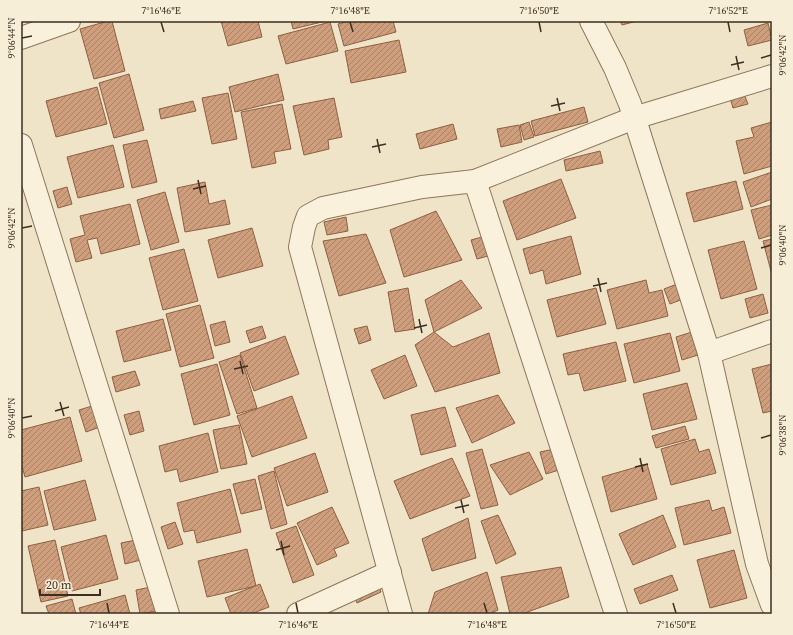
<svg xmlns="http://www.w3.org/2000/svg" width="793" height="635" font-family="'Source Serif 4',serif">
	<defs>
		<pattern id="building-hatch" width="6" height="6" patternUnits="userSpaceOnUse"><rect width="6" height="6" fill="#cf9f7d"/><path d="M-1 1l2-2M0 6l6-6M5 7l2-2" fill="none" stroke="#a98266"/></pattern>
	</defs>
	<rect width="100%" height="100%" fill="#f0e4c8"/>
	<!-- building -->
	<g fill="url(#building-hatch)" stroke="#8d5f41">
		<path d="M108,21H112L125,71L94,79L80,29Z"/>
		<path d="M221,21H258L262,37L228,46Z"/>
		<path d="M291,21H326L293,29Z"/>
		<path d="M349,21H393L396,32L344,46L338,24Z"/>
		<path d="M620,21H637L622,25Z"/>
		<path d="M330,22L338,51L286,64L278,36Z"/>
		<path d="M768,23L772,40L748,46L744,30Z"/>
		<path d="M399,40L406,72L351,83L345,51Z"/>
		<path d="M129,74L144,130L114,138L99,83Z"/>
		<path d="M278,74L284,100L235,112L229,87Z"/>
		<path d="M97,87L107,124L56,137L46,101Z"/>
		<path d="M228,93L237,139L212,144L202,98Z"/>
		<path d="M744,94L748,104L733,108L730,98Z"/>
		<path d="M334,98L342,137L328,140L329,149L304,155L293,106Z"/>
		<path d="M193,101L196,111L161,119L159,109Z"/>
		<path d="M282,104L291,149L274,152L276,163L252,168L241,112Z"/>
		<path d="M584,107L588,122L535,136L531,121Z"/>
		<path d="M529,122L534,137L524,140L520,125Z"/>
		<path d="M772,122V166L744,174L736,141L754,137L751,128Z"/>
		<path d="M453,124L457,139L420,149L416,134Z"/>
		<path d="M519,125L522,142L501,147L497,129Z"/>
		<path d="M147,140L157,182L132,188L123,145Z"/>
		<path d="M113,145L124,187L78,198L67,157Z"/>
		<path d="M600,151L603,163L566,171L564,160Z"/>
		<path d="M772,172V199L751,207L743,182Z"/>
		<path d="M561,179L576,218L517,240L503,201Z"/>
		<path d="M736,181L743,209L694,222L686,193Z"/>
		<path d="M205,182L209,204L225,200L230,224L185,232L177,188Z"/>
		<path d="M67,187L72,204L58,208L53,191Z"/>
		<path d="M165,192L179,242L151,250L137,200Z"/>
		<path d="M130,204L140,244L101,254L97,238L87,240L92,258L76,262L70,239L85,235L80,216Z"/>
		<path d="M772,205V235L759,239L751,210Z"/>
		<path d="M436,211L462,260L404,277L390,230Z"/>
		<path d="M346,217L348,231L327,235L324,222Z"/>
		<path d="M252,228L263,266L218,278L208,240Z"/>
		<path d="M366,234L386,283L339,296L323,241Z"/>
		<path d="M571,236L581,274L546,284L543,270L530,274L523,249Z"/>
		<path d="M482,237L488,256L477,259L471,240Z"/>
		<path d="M772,239V275L763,241Z"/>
		<path d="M744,241L757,289L721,299L708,250Z"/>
		<path d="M184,249L198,301L163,310L149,258Z"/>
		<path d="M461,280L482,308L434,332L425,300Z"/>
		<path d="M646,280L649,293L662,290L668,316L617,329L607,290Z"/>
		<path d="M677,284L683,299L670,304L664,289Z"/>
		<path d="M408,288L415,329L395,332L388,292Z"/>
		<path d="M596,288L606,324L557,337L547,300Z"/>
		<path d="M763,294L768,313L750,318L745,299Z"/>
		<path d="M200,305L214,358L180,367L166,314Z"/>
		<path d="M163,319L171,350L124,362L116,331Z"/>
		<path d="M225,321L230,342L215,346L210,325Z"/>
		<path d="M262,326L266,338L250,343L246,331Z"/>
		<path d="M367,326L371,340L359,344L354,329Z"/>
		<path d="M434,332L453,347L489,333L500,373L435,392L415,345Z"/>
		<path d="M692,332L698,355L682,360L676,337Z"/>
		<path d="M670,333L680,371L634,383L624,344Z"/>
		<path d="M285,336L299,374L254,391L240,353Z"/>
		<path d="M616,342L626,381L584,391L579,373L568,375L563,354Z"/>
		<path d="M240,355L257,408L237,414L219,362Z"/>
		<path d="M405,355L417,386L384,399L371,370Z"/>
		<path d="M217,364L230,415L194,425L181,374Z"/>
		<path d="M772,364V411L763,413L752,369Z"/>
		<path d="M135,371L140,385L116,392L112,377Z"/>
		<path d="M687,383L697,419L652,430L643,394Z"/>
		<path d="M498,395L515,423L472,443L456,408Z"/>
		<path d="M292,396L307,438L252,457L237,416Z"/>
		<path d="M92,406L100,427L86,432L79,410Z"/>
		<path d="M445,407L456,446L421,455L411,415Z"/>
		<path d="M139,411L144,431L130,435L124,415Z"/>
		<path d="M70,417L82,461L25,477L21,463V430Z"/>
		<path d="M239,425L247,464L221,469L213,430Z"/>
		<path d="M685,426L689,439L656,448L652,436Z"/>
		<path d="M208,433L218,472L180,482L177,469L165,472L159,446Z"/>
		<path d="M695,439L699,452L709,449L716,473L671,485L661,449Z"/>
		<path d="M482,449L498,505L481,509L466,453Z"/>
		<path d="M554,449L559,470L546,474L540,452Z"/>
		<path d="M529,452L543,479L510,495L490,465Z"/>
		<path d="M315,453L328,492L287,506L274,468Z"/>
		<path d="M452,458L470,496L410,519L394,481Z"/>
		<path d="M647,464L657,499L611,512L602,477Z"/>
		<path d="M274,471L287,524L271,529L258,476Z"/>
		<path d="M255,479L262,509L241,514L233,484Z"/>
		<path d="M85,480L96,520L54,530L44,491Z"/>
		<path d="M39,487L48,525L22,531L21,491Z"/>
		<path d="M230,489L241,532L197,543L194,530L184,532L177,503Z"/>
		<path d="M709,500L712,511L724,507L731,533L684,545L675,508Z"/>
		<path d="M332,507L349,543L334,549L337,556L317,565L297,523Z"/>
		<path d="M498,515L516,554L496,564L481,521Z"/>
		<path d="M663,515L676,547L633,565L619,534Z"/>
		<path d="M468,518L476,558L432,571L422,539Z"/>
		<path d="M175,522L183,544L168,549L161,527Z"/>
		<path d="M296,526L314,575L293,583L276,533Z"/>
		<path d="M106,535L118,579L72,591L61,547Z"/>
		<path d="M55,540L68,596L41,602L28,546Z"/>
		<path d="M136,540L141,560L125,564L121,543Z"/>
		<path d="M247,549L256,586L207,597L198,561Z"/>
		<path d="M734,550L747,598L710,608L697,560Z"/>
		<path d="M561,567L569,597L522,614H510L501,577Z"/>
		<path d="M487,572L498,610L489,614H428L435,592Z"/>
		<path d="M672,575L678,590L640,604L634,589Z"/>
		<path d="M376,579L381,592L357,603L351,589Z"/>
		<path d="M260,584L269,607L251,614H231L225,598Z"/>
		<path d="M151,587L156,611L140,614L136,590Z"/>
		<path d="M125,595L130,614H81L79,608Z"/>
		<path d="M72,599L76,614H49L46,606Z"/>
	</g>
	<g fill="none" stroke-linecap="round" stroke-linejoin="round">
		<defs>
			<g id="minor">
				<path d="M591,21L615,68L630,104L709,353L757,564L772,605"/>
				<path d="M21,38L69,21"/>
				<path d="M21,145L168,614"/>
				<path d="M475,181L634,118L772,76"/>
				<path d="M709,353L772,331"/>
				<path d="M298,614L390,572"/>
				<path d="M401,614L300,247L304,227L308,216L323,208L422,187L475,181L616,614"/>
			</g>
		</defs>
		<!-- minor casing -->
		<use href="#minor" stroke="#8d765c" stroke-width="24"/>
		<!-- minor -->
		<use href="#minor" stroke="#faf1dc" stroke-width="22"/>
	</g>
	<!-- ticks -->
	<path fill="none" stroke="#3d2e20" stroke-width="1.5" d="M161,22L164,32M350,22L353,32M539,22L541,32M728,22L730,32M22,38L32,36M736,56L739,70M761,58L771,55M731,65L744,62M557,98L560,111M551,106L565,103M377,139L380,153M372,147L386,144M198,180L201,194M193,189L206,186M22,228L32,226M761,248L771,245M598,278L601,292M593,286L607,283M419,319L422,333M414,328L427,325M240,361L243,374M234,369L248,366M60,402L64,416M55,411L69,407M22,418L32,416M761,438L771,435M640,458L643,472M635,467L648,464M461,500L464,513M455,508L469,505M281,541L284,555M276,550L290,546M107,603L109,613M296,603L298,613M484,603L487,613M673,603L676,613"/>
	<!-- border -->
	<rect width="793" height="635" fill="none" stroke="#f7eed8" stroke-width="44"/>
	<!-- scale -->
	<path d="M40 589v6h60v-6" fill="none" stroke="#3d2e20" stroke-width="2"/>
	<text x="46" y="589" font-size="12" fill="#3d2e20" stroke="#f7eed8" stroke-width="3" paint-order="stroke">20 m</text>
	<rect x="22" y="22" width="749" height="591" fill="none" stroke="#3d2e20" stroke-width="1.5"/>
	<g font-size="10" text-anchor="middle" fill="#3d2e20">
		<text x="161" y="14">7°16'46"E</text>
		<text x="350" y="14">7°16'48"E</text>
		<text x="539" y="14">7°16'50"E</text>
		<text x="728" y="14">7°16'52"E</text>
		<text transform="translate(11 38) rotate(-90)" y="4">9°06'44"N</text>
		<text transform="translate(782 55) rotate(-90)" y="4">9°06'42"N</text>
		<text transform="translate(11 228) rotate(-90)" y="4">9°06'42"N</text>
		<text transform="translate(782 245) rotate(-90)" y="4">9°06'40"N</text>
		<text transform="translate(11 418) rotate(-90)" y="4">9°06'40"N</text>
		<text transform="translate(782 435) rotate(-90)" y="4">9°06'38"N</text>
		<text x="109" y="628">7°16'44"E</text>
		<text x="298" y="628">7°16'46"E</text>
		<text x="487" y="628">7°16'48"E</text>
		<text x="676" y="628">7°16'50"E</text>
	</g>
</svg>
